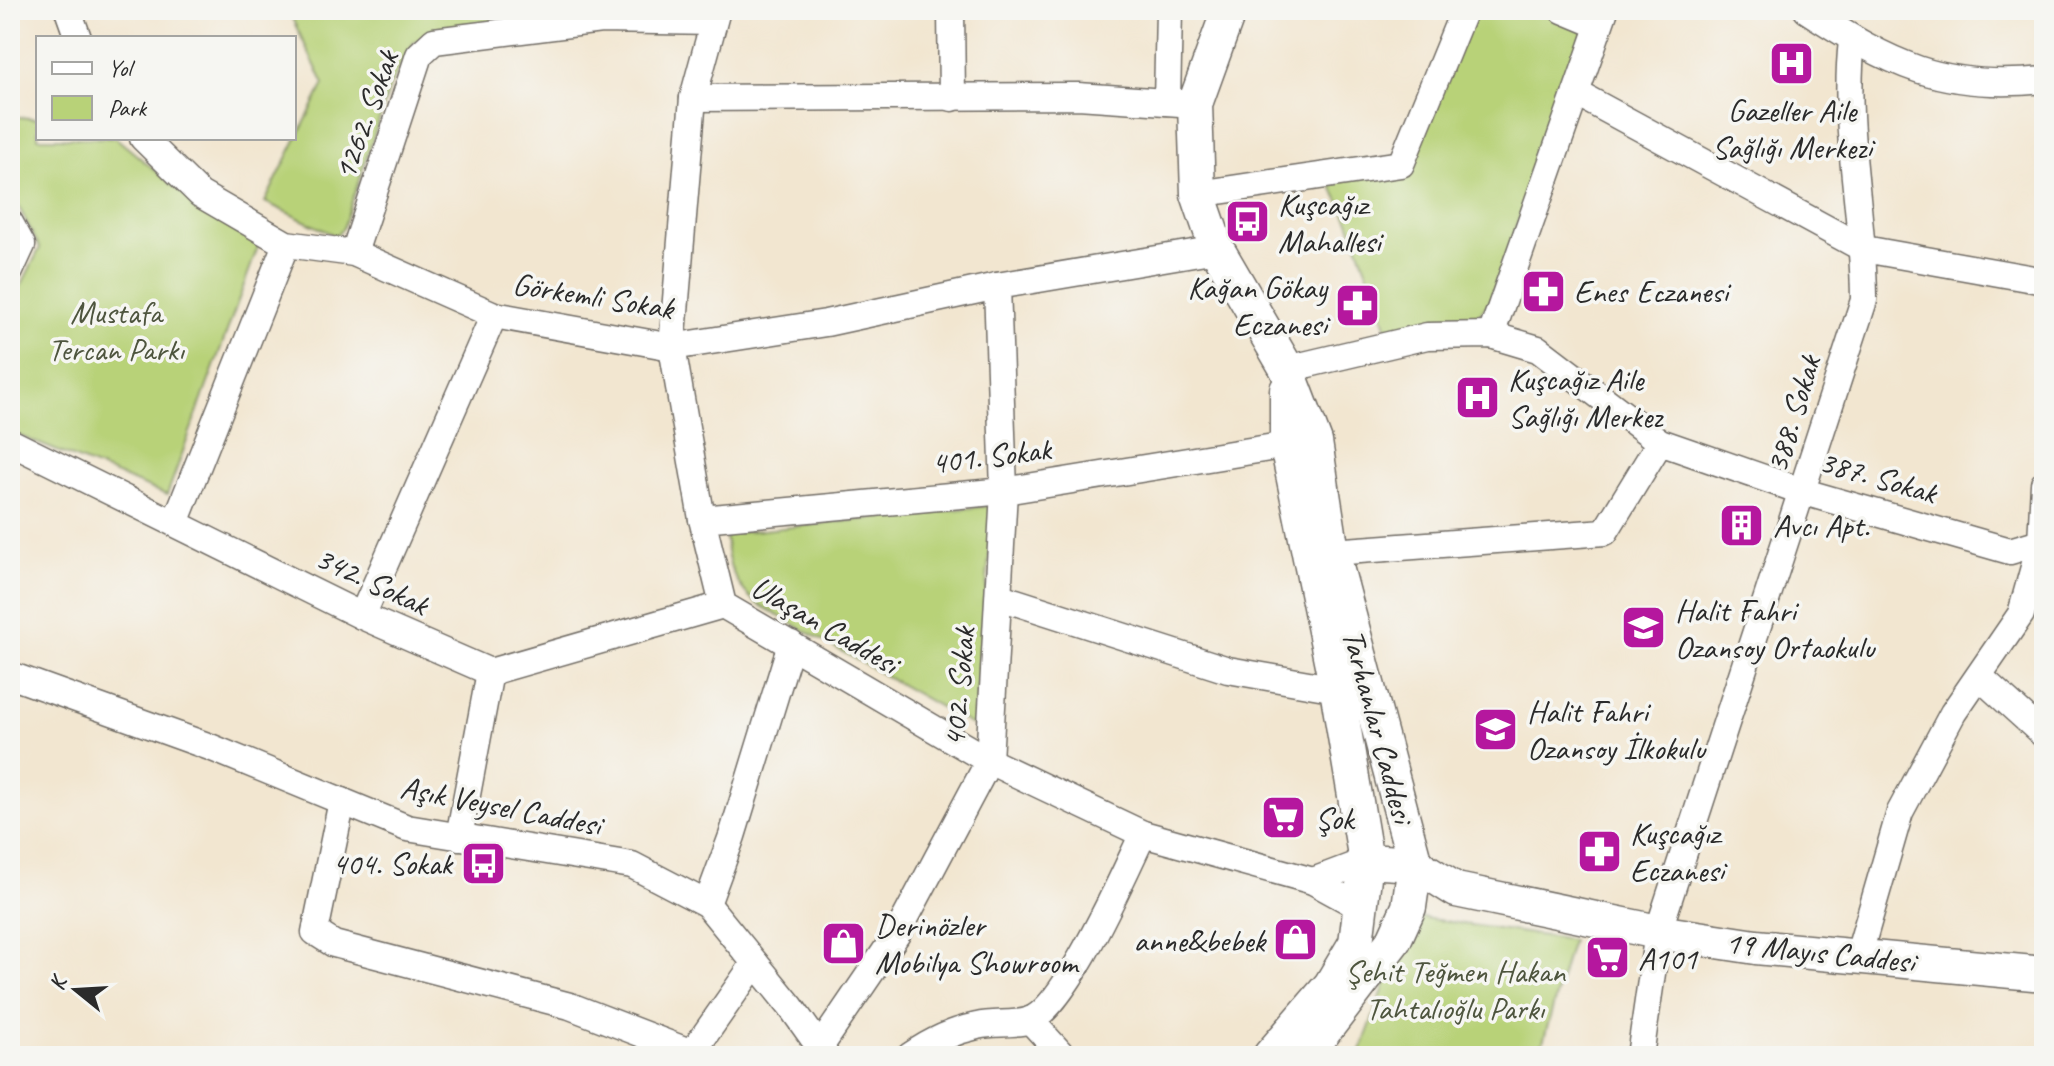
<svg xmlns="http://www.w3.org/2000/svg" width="2054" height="1066" font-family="Caveat,sans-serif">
	<rect width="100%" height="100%" fill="#f6f6f2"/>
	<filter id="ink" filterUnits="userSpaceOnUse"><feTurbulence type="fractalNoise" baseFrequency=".0125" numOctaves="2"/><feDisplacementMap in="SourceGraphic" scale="16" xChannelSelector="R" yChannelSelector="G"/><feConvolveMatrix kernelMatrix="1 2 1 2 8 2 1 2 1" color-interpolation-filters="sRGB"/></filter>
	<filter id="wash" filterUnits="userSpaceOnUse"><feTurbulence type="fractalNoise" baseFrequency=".006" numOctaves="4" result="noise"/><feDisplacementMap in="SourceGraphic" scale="32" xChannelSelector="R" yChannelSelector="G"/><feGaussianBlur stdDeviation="1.8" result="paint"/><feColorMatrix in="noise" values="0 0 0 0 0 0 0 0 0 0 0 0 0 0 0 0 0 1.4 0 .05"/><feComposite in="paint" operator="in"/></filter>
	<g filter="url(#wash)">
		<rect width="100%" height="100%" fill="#f2e6d0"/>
		<!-- green -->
		<g fill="#b8d278" stroke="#727e52" stroke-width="2">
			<path d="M288,10H543L542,17L445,30L414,42L392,81L343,228L336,236L265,202L324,84Z"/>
			<path d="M1471,10H1543L1585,27L1490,302L1469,325L1390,337L1349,221L1327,177L1406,168Z"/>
			<path d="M10,116L38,119V138H116L204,211L259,244L167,495L10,432V308L40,248L10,190Z"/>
			<path d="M989,506L993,512L974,726L756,603C735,585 725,562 726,534Z"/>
			<path d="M1410,916L1572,940L1539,1056H1359Z"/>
		</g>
	</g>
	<g filter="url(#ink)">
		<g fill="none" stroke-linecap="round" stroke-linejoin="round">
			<defs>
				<g id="minor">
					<path d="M68,10L78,38"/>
					<path d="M717,10L693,98L672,347L702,519L723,605L989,761L1143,834L1313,881L1362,908"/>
					<path d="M951,10L952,98"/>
					<path d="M1563,10L1599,25"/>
					<path d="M1807,10C1890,64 1942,91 2044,80"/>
					<path d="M1576,93L1864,249L2044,281"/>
					<path d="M693,98L1078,96L1195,104"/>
					<path d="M1167,102L1169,10"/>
					<path d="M143,138L200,194L286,244L354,253L494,315L672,347L826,323L997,286L1217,249"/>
					<path d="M1198,194L1401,164L1464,10"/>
					<path d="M10,223L22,245L10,271"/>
					<path d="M354,253L419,55L434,41L601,20L713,22"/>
					<path d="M1491,335L1605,10"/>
					<path d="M1287,369L1427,336L1491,335L1538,349L1660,442L1804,492L2010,551L2044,541"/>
					<path d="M10,442L362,616L490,672L723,605"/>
					<path d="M702,519L1004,491L1287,445"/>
					<path d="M175,523L286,244"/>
					<path d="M1332,552L1605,532L1660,442"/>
					<path d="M1000,597L1228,670L1337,689"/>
					<path d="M362,616L494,315"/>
					<path d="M10,675L210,747L407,828L632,865L707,904L791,1007L826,1056"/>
					<path d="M1980,677L2044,735"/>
					<path d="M342,801L315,932L334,944L570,1006L692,1053"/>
					<path d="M459,837L490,672"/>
					<path d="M1313,881L1366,861"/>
					<path d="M707,904L732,836L791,644"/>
					<path d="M1858,957L1900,812L1953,713L2021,614L2041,542L2044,484"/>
					<path d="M1030,1020L1063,1056"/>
					<path d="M820,1047L897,934L989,761L1004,491L997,286"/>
					<path d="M690,1056L755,963"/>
					<path d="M910,1056C930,1042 953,1031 977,1026C993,1022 1011,1025 1027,1021C1065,1011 1125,871 1143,834"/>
					<path d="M1640,1056L1658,932L1864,300C1864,213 1842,128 1852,41"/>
				</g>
				<g id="major">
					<path d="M1229,10L1195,104L1198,194L1217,249L1287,369L1315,442L1332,552L1415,864L1409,907L1394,940L1305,1056"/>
					<path d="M1366,861L1415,864L1456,890L1658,932L1756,947L2044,974"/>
					<path d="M1270,1056L1331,985L1356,943L1366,861L1337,689L1287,445V390"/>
				</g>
			</defs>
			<!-- minor casing -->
			<use href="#minor" stroke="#716c65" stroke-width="29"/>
			<!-- major casing -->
			<use href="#major" stroke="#716c65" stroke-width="37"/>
			<!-- minor -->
			<use href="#minor" stroke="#fff" stroke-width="26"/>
			<!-- major -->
			<use href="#major" stroke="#fff" stroke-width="34"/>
		</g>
	</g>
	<!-- icons -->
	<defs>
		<symbol id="hospital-square" viewBox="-11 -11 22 22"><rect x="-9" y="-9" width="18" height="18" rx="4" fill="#b5179e" stroke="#f6f6f2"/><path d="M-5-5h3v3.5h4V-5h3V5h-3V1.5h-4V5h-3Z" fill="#fff"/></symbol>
		<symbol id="bus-square" viewBox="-11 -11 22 22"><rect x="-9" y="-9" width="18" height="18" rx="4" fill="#b5179e" stroke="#f6f6f2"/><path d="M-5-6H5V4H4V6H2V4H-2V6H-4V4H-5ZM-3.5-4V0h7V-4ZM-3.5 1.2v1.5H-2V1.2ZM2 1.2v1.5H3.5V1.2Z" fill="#fff"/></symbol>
		<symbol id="pharmacy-square" viewBox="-11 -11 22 22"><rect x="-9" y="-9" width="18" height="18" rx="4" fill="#b5179e" stroke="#f6f6f2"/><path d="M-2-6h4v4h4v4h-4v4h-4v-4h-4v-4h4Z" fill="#fff"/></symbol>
		<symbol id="building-square" viewBox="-11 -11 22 22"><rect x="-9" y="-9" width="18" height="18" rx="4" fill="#b5179e" stroke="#f6f6f2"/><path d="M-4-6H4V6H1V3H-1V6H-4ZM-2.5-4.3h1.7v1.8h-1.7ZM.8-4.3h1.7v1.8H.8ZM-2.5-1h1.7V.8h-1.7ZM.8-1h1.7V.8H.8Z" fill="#fff"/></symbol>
		<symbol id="school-square" viewBox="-11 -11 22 22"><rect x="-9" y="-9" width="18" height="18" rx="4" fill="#b5179e" stroke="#f6f6f2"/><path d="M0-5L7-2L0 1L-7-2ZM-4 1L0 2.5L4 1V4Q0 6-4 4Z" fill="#fff"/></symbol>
		<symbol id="supermarket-square" viewBox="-11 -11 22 22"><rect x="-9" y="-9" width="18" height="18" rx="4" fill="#b5179e" stroke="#f6f6f2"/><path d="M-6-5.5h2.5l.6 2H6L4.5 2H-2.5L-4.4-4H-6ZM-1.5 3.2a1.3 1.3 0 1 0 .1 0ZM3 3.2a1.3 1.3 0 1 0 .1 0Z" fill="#fff"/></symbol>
		<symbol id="shop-square" viewBox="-11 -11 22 22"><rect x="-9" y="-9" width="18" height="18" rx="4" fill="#b5179e" stroke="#f6f6f2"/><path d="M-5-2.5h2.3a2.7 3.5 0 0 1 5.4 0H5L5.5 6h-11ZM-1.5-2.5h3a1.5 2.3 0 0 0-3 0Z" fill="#fff"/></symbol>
	</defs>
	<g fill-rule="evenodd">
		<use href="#hospital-square" x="1766" y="38" width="51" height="51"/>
		<use href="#bus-square" x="1222" y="196" width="51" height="51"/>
		<use href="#pharmacy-square" x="1518" y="266" width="51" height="51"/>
		<use href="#pharmacy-square" x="1332" y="280" width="51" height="51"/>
		<use href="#hospital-square" x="1452" y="372" width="51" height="51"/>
		<use href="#building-square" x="1716" y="500" width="51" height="51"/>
		<use href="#school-square" x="1618" y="602" width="51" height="51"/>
		<use href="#school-square" x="1470" y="704" width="51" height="51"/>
		<use href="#supermarket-square" x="1258" y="792" width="51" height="51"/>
		<use href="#pharmacy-square" x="1574" y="826" width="51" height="51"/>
		<use href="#bus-square" x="458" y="838" width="51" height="51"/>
		<use href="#shop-square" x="1270" y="914" width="51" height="51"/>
		<use href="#shop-square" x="818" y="918" width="51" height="51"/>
		<use href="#supermarket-square" x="1582" y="932" width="51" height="51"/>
	</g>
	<g text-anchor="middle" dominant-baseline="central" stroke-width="7" stroke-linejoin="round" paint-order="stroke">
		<!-- poi labels -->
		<g font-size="32" fill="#2b2b2b" stroke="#f6f6f2" text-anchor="start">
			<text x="1792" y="110" text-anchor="middle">Gazeller Aile<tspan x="1792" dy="37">Sağlığı Merkezi</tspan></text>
			<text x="1278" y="204">Kuşcağız<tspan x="1278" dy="37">Mahallesi</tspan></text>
			<text x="1327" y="287" text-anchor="end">Kağan Gökay<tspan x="1327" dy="37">Eczanesi</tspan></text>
			<text x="1574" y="291">Enes Eczanesi</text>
			<text x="1508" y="379">Kuşcağız Aile<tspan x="1508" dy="37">Sağlığı Merkez</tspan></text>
			<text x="1773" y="525">Avcı Apt.</text>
			<text x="1675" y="610">Halit Fahri<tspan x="1675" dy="37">Ozansoy Ortaokulu</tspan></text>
			<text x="1527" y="711">Halit Fahri<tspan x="1527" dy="37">Ozansoy İlkokulu</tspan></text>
			<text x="1315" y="818">Şok</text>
			<text x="1630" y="833">Kuşcağız<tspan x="1630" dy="37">Eczanesi</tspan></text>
			<text x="452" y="863" text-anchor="end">404. Sokak</text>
			<text x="875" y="925">Derinözler<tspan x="875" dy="37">Mobilya Showroom</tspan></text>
			<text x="1265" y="940" text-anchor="end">anne&amp;bebek</text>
			<text x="1638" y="958">A101</text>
		</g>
		<!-- street labels -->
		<g font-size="32" fill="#2b2b2b" stroke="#f6f6f2">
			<text transform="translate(366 115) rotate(-70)">1262. Sokak</text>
			<text transform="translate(593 296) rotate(9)">Görkemli Sokak</text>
			<text transform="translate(1793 414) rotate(-73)">388. Sokak</text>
			<text transform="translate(991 456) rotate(-7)">401. Sokak</text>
			<text transform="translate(1878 477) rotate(16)">387. Sokak</text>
			<text transform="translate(372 581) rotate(25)">342. Sokak</text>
			<text transform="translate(825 625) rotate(30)">Ulaşan Caddesi</text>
			<text transform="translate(959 687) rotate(-85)">402. Sokak</text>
			<text transform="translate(1378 726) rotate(75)">Tarhanlar Caddesi</text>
			<text transform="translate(501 806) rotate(11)">Aşık Veysel Caddesi</text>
			<text transform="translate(1820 952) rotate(6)">19 Mayıs Caddesi</text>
		</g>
		<!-- park labels -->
		<g font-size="32" fill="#4e553e" stroke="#f6f6f2">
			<text x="116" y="312">Mustafa<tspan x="116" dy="37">Tercan Parkı</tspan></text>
			<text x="1455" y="971">Şehit Teğmen Hakan<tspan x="1455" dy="37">Tahtalıoğlu Parkı</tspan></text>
		</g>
	</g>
	<!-- margin -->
	<rect width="2054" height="1066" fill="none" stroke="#f6f6f2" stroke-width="40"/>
	<!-- legend -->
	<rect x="36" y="36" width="260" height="104" fill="#f6f6f2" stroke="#a5a5a2" stroke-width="2"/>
	<rect x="52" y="62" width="40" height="12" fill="#ffffff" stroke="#a5a5a2" stroke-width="2"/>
	<text x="108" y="76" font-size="24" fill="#2b2b2b">Yol</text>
	<rect x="52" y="96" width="40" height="24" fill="#b8d278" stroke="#a5a5a2" stroke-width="2"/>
	<text x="108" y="116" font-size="24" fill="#2b2b2b">Park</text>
	<!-- north arrow -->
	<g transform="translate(76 990) rotate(288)" stroke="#f6f6f2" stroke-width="6" paint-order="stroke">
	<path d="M0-6L14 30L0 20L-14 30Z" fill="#2b2b2b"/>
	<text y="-12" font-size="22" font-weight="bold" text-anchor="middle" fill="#2b2b2b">K</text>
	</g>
</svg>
